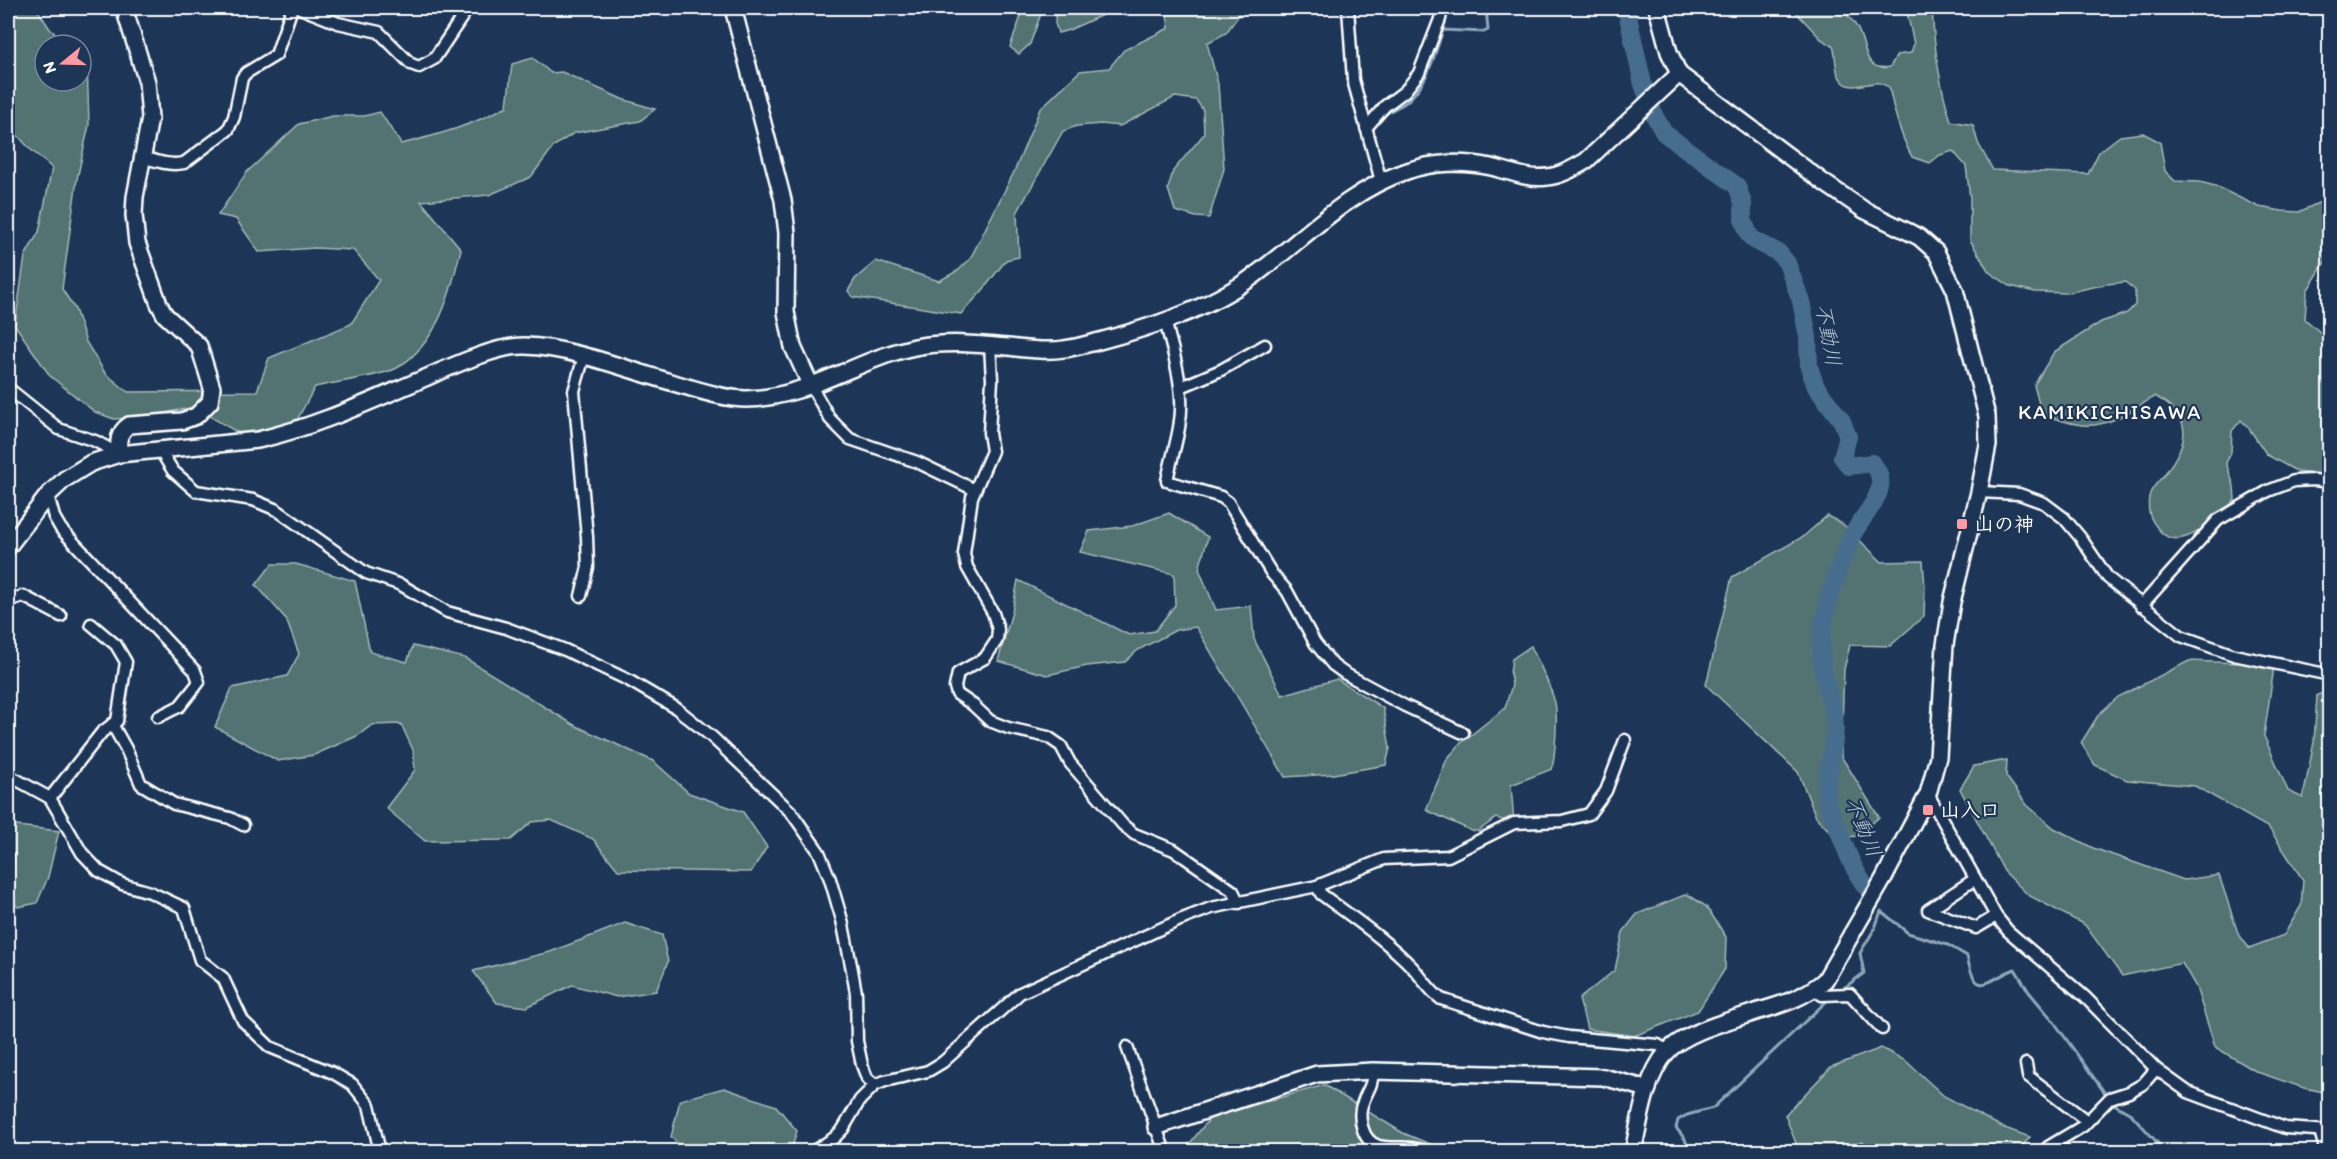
<svg xmlns="http://www.w3.org/2000/svg" width="2337" height="1159" font-family="Itim,'Klee One',sans-serif">
	<rect width="100%" height="100%" fill="#1d3557"/>
	<filter id="ink" filterUnits="userSpaceOnUse"><feTurbulence type="fractalNoise" baseFrequency=".0167" numOctaves="2"/><feDisplacementMap in="SourceGraphic" scale="12" xChannelSelector="R" yChannelSelector="G"/><feConvolveMatrix kernelMatrix="1 2 1 2 8 2 1 2 1" color-interpolation-filters="sRGB"/></filter>
	<g filter="url(#ink)">
		<!-- green -->
		<g fill="#527372" stroke="#a8b9b8" stroke-width="1.5">
			<path d="M8,8H34L37,9L50,29L69,45H45V81H81V56L87,60L89,125L77,179L62,289L75,309L86,342L105,373L128,392L257,391L269,358L351,324L379,280L353,250L315,248L259,252L236,219L218,215L247,172L299,124L333,116H364L380,112L401,144C441,134 471,126 507,106L512,64L533,58L551,73L562,72L622,99L655,109L640,121L574,133L554,146L531,177L489,195L421,201L461,249C450,294 439,342 397,368C386,375 331,383 315,387L297,420L247,438L194,407L144,417L114,419L95,412L50,376L15,325L25,256L39,232L52,168L30,149L8,125Z"/>
			<path d="M1024,8H1046H1043L1030,44L1019,54L1010,47Z"/>
			<path d="M1056,8H1118L1069,30L1058,33L1055,23Z"/>
			<path d="M1166,8H1244L1226,33L1207,43L1218,84L1224,169L1209,218L1196,217L1175,211L1168,189L1173,171L1204,134L1203,110L1196,100L1175,97L1120,126L1101,124L1077,126L1063,131L1017,213L1019,257L1006,260L983,290L961,314L853,297L848,291L855,279L876,261L939,281L959,270L970,259L1015,170L1040,109L1080,71L1109,68L1124,50L1169,28Z"/>
			<path d="M1792,8H1841C1845,13 1852,19 1856,26C1868,44 1861,72 1890,67L1897,55L1911,53L1914,44L1906,8H1932C1934,47 1939,84 1951,121L1973,125L1978,143L1993,170L2088,174L2099,152L2120,136L2143,133L2160,142L2165,171L2175,181L2200,182L2215,186L2259,207L2282,211L2299,212L2329,198V256L2307,291L2305,319L2329,340V476L2298,472L2267,455L2248,427L2241,420L2232,431L2231,452L2226,463L2234,486L2235,500C2218,515 2181,557 2159,530C2150,519 2147,512 2149,497C2150,489 2159,481 2164,475C2189,442 2195,419 2155,396C2134,409 2109,428 2082,425C2069,424 2055,418 2042,415L2034,385L2054,352L2101,322L2127,313L2135,305V290L2125,282L2107,284L2066,293L2035,292L2010,286L1989,272L1970,240V198L1966,166L1953,151L1940,155L1930,163L1912,157C1900,135 1894,112 1889,87C1884,85 1880,82 1875,83C1860,84 1846,93 1838,74C1835,66 1836,55 1833,46L1821,39Z"/>
			<path d="M1169,513L1208,537L1199,569L1216,610L1251,606L1254,639L1282,695L1337,679L1383,708L1390,748L1386,765L1333,774L1285,777L1196,627L1176,630L1138,650L1125,662L1087,666L1047,675L998,661L1012,612L1018,580L1129,635L1155,631L1175,605L1174,574L1080,552L1089,531L1132,526Z"/>
			<path d="M1827,516L1843,524L1882,562L1923,561L1925,588L1924,616L1890,646L1850,645L1844,669L1841,756L1879,817L1858,836L1836,838L1816,817L1798,772L1706,685L1732,577L1804,536Z"/>
			<path d="M272,564H296L355,581L370,652L407,662L413,646L465,658L574,725L653,761L689,793L743,812L767,847L751,872L618,870L593,839L551,820L532,822L511,840L425,841L386,808L415,770L413,750L401,724L372,725L357,736L314,755L278,761L215,727L232,688L287,676L299,654L286,619L256,585Z"/>
			<path d="M1531,646C1539,664 1550,683 1555,703C1558,717 1555,754 1552,769L1511,785L1514,823L1496,818L1478,831H1472L1426,810L1447,759L1461,743L1505,708L1512,685L1510,674L1512,659Z"/>
			<path d="M2189,661L2240,663L2274,667L2264,736L2288,791L2303,798L2314,742L2317,695L2329,691V1093L2304,1088L2257,1072L2215,1047L2196,987L2182,963L2122,976L2085,925L2028,895L2004,871L1960,789L1974,766L2007,760L2006,776L2027,805L2054,828L2093,848L2184,880L2219,875L2238,933L2249,948L2284,935L2301,906L2303,880L2269,828L2195,786L2127,780L2095,765L2081,743L2099,714L2118,697Z"/>
			<path d="M8,825L59,831L48,877L37,903L18,907L8,898L15,853L8,852Z"/>
			<path d="M1687,894L1707,907L1726,937L1725,969L1698,1011L1634,1036L1587,1029L1579,999L1615,970L1623,932L1637,914Z"/>
			<path d="M625,923L662,935L668,962L656,991L617,997L572,985L527,1007L497,1003L473,971L550,952Z"/>
			<path d="M1881,1048L1906,1061L1944,1096L2002,1127L2030,1137L2018,1151L1965,1152L1950,1148L1935,1152L1880,1151L1862,1142L1836,1151H1799L1785,1115L1831,1067Z"/>
			<path d="M1324,1085L1403,1133L1437,1147L1443,1151L1183,1152L1210,1118Z"/>
			<path d="M724,1088L776,1106L797,1131L791,1151H686L671,1137L680,1100Z"/>
		</g>
		<g fill="none" stroke-linecap="round" stroke-linejoin="round">
			<!-- stream -->
			<g stroke="#90a7bb" stroke-width="3">
				<path d="M1386,114C1393,108 1400,107 1406,102C1428,84 1434,56 1443,30L1484,32L1488,30L1486,8"/>
				<path d="M1840,991L1864,973L1860,953L1875,928L1881,911L1908,933L1948,945L1967,956C1976,1002 1988,979 2015,969L2029,992L2054,1022L2107,1096"/>
				<path d="M2110,1102L2131,1114L2166,1152"/>
				<path d="M1689,1152L1685,1139L1676,1128L1678,1120L1687,1115L1713,1108L1830,998"/>
			</g>
			<!-- river -->
			<path stroke="#466d8e" stroke-width="18" d="M1626,8L1643,84L1654,115L1664,133L1737,186L1743,203V219L1749,235L1754,240L1779,253L1787,263L1801,301L1808,337L1809,367L1816,387L1842,421L1848,437L1842,457L1849,466L1872,463C1896,489 1862,513 1851,538C1835,577 1817,622 1822,665C1825,686 1835,706 1835,728C1834,751 1825,776 1827,800C1828,808 1834,818 1837,826C1845,847 1852,868 1866,887"/>
			<defs>
				<g id="street">
					<path d="M300,8L338,23L379,32L411,64L419,67L434,59L468,8"/>
					<path d="M1348,8L1353,80L1381,181"/>
					<path d="M1366,128L1385,106L1405,91L1419,73L1440,19L1442,8"/>
					<path d="M142,157C156,161 170,166 184,163L228,130L234,117L242,78L246,73L276,55L292,8"/>
					<path d="M1165,320C1171,345 1180,372 1181,398C1183,425 1172,454 1167,481L1221,497L1228,502L1272,574L1287,591L1315,643L1333,665L1344,673L1405,706L1463,733"/>
					<path d="M990,345L992,380L989,433L992,451L972,497L964,554L967,567L993,613L998,629L997,640L985,658L958,673L955,687L957,694L973,705L990,721L1008,728L1048,737L1061,746L1070,763L1123,825L1134,834L1174,850L1233,891L1239,903"/>
					<path d="M811,386L830,419L850,439L917,462L975,490"/>
					<path d="M1181,387L1221,370L1265,345"/>
					<path d="M8,388L59,429L95,441L119,454"/>
					<path d="M160,450L173,471L196,491L253,500L277,510L366,573L401,585L447,612L506,628L565,650L628,680L676,708L712,737L791,812L819,852L830,879L842,920L852,970L856,993L857,1041L862,1065L867,1078L875,1085"/>
					<path d="M1979,492L2019,494L2044,503L2064,518L2080,537L2108,578L2181,636L2234,655L2330,675"/>
					<path d="M48,495L54,517L61,529L195,671L199,682L180,706L158,717"/>
					<path d="M581,596L588,567L587,537L574,391L584,356"/>
					<path d="M8,601L23,596L61,616"/>
					<path d="M2141,606L2218,520L2268,491L2294,481L2314,480L2330,482"/>
					<path d="M112,724L126,749L141,784L174,804L230,818L243,825"/>
					<path d="M8,775L50,798L82,853L99,871L122,884L150,892L184,908L200,960L223,978L243,1021L270,1047L333,1073L352,1084L369,1105L380,1152"/>
					<path d="M1928,794L1996,916L2008,931L2085,997L2156,1069L2188,1092L2285,1128L2330,1131"/>
					<path d="M50,798L102,732L117,721L126,662L116,645L91,624"/>
					<path d="M1975,879L1928,910L1976,928L1996,916"/>
					<path d="M1317,886L1321,894C1352,917 1386,940 1413,968C1423,979 1429,990 1441,999L1543,1032L1569,1037L1658,1045L1667,1050"/>
					<path d="M1814,989L1822,995L1850,994L1882,1029"/>
					<path d="M1127,1047L1165,1152"/>
					<path d="M2026,1064L2028,1076L2087,1121"/>
					<path d="M1373,1071C1372,1088 1368,1088 1363,1102C1357,1116 1362,1142 1379,1146C1395,1150 1410,1144 1426,1152"/>
					<path d="M2320,1131L2326,1152"/>
					<path d="M2048,1147L2083,1126L2110,1098L2129,1092L2143,1084L2156,1069"/>
					<path d="M812,1152L834,1138L843,1129L860,1100L875,1085L885,1081L928,1071L943,1062L1020,993L1180,920L1211,908L1317,886L1384,859L1448,856L1514,823L1562,821L1589,814L1606,791L1625,740"/>
				</g>
				<g id="secondary">
					<path d="M733,8L783,200L787,233L786,312L793,347L811,386"/>
					<path d="M119,454C118,441 118,433 129,425L182,421L196,416L210,402L212,388L199,346L165,315L159,304L137,243L134,215L135,197L150,118L147,82L124,8"/>
					<path d="M8,547L48,495L65,479L91,463L119,454L258,440C314,427 364,404 418,381C446,369 496,345 525,346C574,347 642,375 691,388C708,393 728,399 746,399C808,398 857,359 915,347C946,341 977,344 1008,347C1026,349 1046,352 1064,349C1073,348 1083,345 1092,343C1149,328 1208,310 1255,275C1305,238 1347,191 1407,171C1433,162 1464,161 1491,167C1510,171 1527,180 1547,177C1561,176 1574,168 1586,161L1679,74"/>
					<path d="M1156,1127L1317,1074L1373,1071L1603,1077L1648,1089"/>
					<path d="M1633,1152C1640,1120 1645,1077 1667,1052C1684,1032 1735,1019 1759,1011C1784,1004 1805,997 1825,980L1884,878L1928,794L1938,757L1945,645L1952,602L1979,492L1988,445L1987,416L1955,290L1936,252L1919,237L1864,210L1823,182L1679,74L1669,52L1657,8"/>
				</g>
			</defs>
			<!-- street casing -->
			<use href="#street" stroke="#fff" stroke-width="15"/>
			<!-- secondary casing -->
			<use href="#secondary" stroke="#fff" stroke-width="20"/>
			<!-- street -->
			<use href="#street" stroke="#1d3557" stroke-width="10"/>
			<!-- secondary -->
			<use href="#secondary" stroke="#1d3557" stroke-width="15"/>
		</g>
	</g>
	<!-- markers -->
	<g fill="#ff9aa2" stroke="#1d3557" stroke-width="2">
		<rect x="1956" y="518" width="12" height="12" rx="3"/>
		<rect x="1922" y="804" width="12" height="12" rx="3"/>
	</g>
	<g text-anchor="middle" dominant-baseline="central" stroke-width="4.5" stroke-linejoin="round" paint-order="stroke">
		<!-- poi labels -->
		<g font-size="20" font-weight="bold" fill="#fff" stroke="#1d3557" text-anchor="start">
			<text x="1974" y="524">山の神</text>
			<text x="1940" y="810">山入口</text>
		</g>
		<!-- water labels -->
		<g font-size="21" font-style="italic" fill="#b5c5d2" stroke="#1d3557">
			<text transform="translate(1829 335) rotate(80)">不動川</text>
			<text transform="translate(1864 827) rotate(68)">不動川</text>
		</g>
		<!-- neighbourhood labels -->
		<g font-size="21" letter-spacing="1.5" fill="#fff" stroke="#1d3557">
			<text x="2110" y="411">KAMIKICHISAWA</text>
		</g>
	</g>
	<!-- margin -->
	<rect width="2337" height="1159" fill="none" stroke="#1d3557" stroke-width="30"/>
	<rect x="15" y="15" width="2307" height="1129" fill="none" stroke="#fff" stroke-width="2" filter="url(#ink)"/>
	<!-- north arrow -->
	<g transform="translate(63 63) rotate(251)"><circle r="28" fill="#1d3557" stroke="#77869a" stroke-width="1.5"/>
	<path d="M0-4.5L10 22L0 15L-10 22Z" fill="#ff9aa2"/>
	<text y="-9" font-size="16" font-weight="bold" text-anchor="middle" fill="#ffffff">N</text>
	</g>
</svg>
